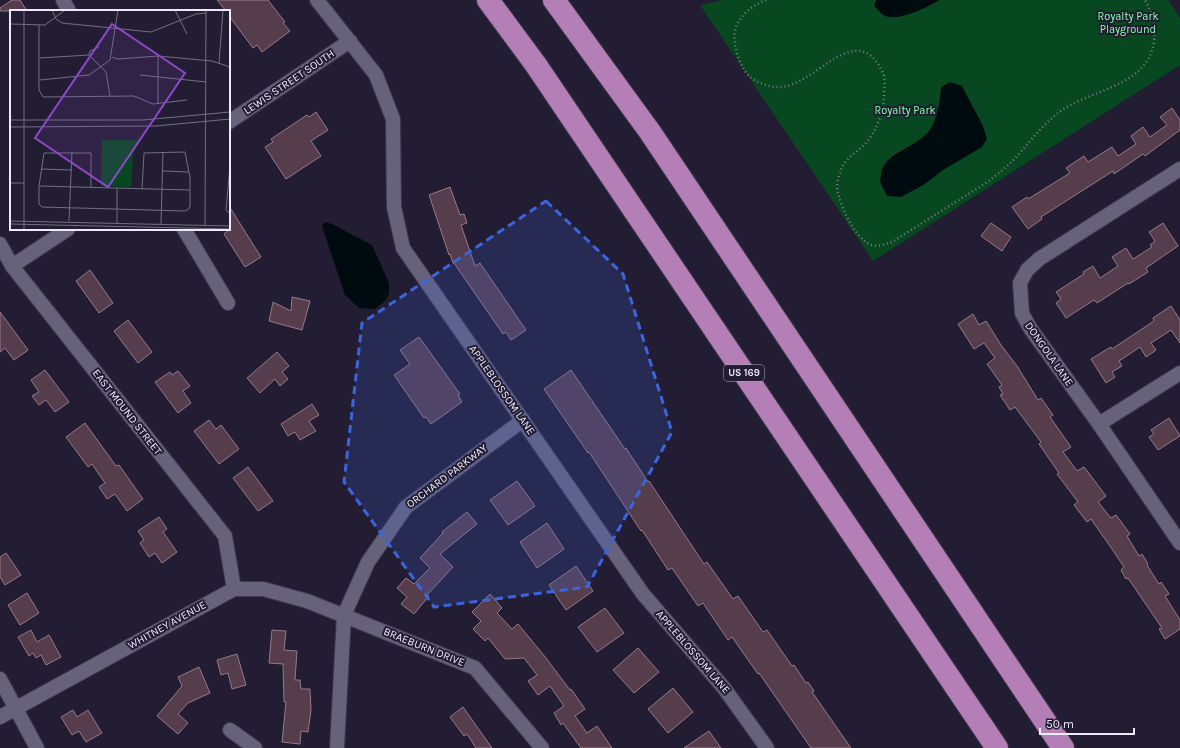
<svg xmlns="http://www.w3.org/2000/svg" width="1180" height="748" font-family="Karla,sans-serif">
	<rect width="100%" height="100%" fill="#221d32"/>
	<!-- green -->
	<path fill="#074821" d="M724,0H1168L1180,18V65L873,261L700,5Z"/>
	<!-- water -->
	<g fill="#000b0f">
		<path d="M876,0H940C927,7 898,23 883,15C880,13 877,8 874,6Z"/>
		<path d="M950,82L962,86L983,126L987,139L982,147L943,170L925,184L901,197L887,196L880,182C881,177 881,171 883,167C892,150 920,146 931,128C938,116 940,100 941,87Z"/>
		<path d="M325,222L332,224L372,245L389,283V294L386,300L375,309L359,308L345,295L322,226Z"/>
	</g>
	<!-- building -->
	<g fill="#563d4b" stroke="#967a8a">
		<path d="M12,0H20L27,11H0V8Z"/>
		<path d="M217,0H268L285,22L283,23L290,31L262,52L257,45L253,48L229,16V11H226Z"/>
		<path d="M1172,108L1180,120V130L1145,156L1143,154L1114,174L1113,171L1041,217L1042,219L1028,229L1012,207L1027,197L1028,199L1070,173L1066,168L1084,156L1088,162L1112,147L1118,156L1136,144L1131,136L1143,127L1150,137L1167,125L1160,117Z"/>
		<path d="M316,112L328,130L311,141L321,156L286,179L265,147L273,142L271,139L307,115L309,117Z"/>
		<path d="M450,187L460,215L464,214L467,223L461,225L475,266L480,263L526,330L511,340L506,332L503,334L454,263H453L450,254L449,255L429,195Z"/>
		<path d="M229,206L261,257L245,267L224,234L229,230Z"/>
		<path d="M991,223L1011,237L1002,251L981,236Z"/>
		<path d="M1163,223L1178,246L1146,268L1148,272L1129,284L1128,283L1097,303L1094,300L1066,318L1056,303L1061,299L1056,292L1084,274L1083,272L1093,266L1100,278L1118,266L1112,257L1126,248L1133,259L1152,247L1150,245L1155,241L1149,232Z"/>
		<path d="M90,270L113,303L99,313L76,281Z"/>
		<path d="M292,297L310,301L302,330L269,321L273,302L291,311Z"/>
		<path d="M1171,306L1180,320V343L1171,330L1151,343L1156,350L1146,357L1140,347L1119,361L1122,366L1112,372L1115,377L1106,383L1091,359L1111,347L1112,349L1154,321L1153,318Z"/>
		<path d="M0,312L28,350L14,360L5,348L0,352Z"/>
		<path d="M973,314L979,325L986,321L1001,345L1017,366L1038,400L1041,398L1053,415L1050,417L1071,447L1063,452L1077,471L1084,467L1106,496L1098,502L1111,518L1116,515L1130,534L1127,536L1139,556L1142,554L1148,564L1147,565L1159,584L1161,582L1169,594L1165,596L1180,620V629L1165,639L1159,629L1162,628L1128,578L1126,579L1121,570L1124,567L1112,549L1091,519L1087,522L1074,505L1078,502L1057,474L1059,473L1039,444L1041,442L1015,407L1010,410L1000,395L1003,394L999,387L1002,385L987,364L995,358L984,343L974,349L958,324Z"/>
		<path d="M128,320L152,352L138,363L114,331Z"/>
		<path d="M419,337L460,394L458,395L462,402L431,424L426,417L424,418L394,375L410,364L400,350Z"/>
		<path d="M277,352L289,366L282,372L288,379L280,386L275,379L260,393L247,378Z"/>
		<path d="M45,370L69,402L55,412L46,400L39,405L32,396L39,392L31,380Z"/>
		<path d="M571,370L625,449L626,448L648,482L649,481L704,564L707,562L733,599L738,596L763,632L767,630L792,666L794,665L806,683L808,682L814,691L812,692L851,748H811L759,673L758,674L732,637L728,640L703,603L698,606L672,568L668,570L642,530L641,531L589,452L588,453L544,389Z"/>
		<path d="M178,371L190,386L183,391L191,403L178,413L155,382L170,372L172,375Z"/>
		<path d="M312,404L319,415L309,421L316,431L300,440L295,432L288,436L281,424Z"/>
		<path d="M1169,418L1180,436L1158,450L1149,437L1154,434L1151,430Z"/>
		<path d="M209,420L216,429L221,425L239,449L219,464L194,431Z"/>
		<path d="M85,423L116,466L119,465L143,499L127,511L115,494L107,499L99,487L105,483L92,464L88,467L66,437Z"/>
		<path d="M248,467L273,501L258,511L233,478Z"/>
		<path d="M517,481L535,506L508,525L490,500Z"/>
		<path d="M467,512L477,524L440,554L453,567L427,595L429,596L414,614L401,604L407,597L397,588L406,578L414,584L430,568L420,558L443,533L442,532Z"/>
		<path d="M159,517L167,529L163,532L177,552L162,563L155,553L149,557L140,543L144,540L138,531Z"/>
		<path d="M547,523L564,549L537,568L520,542Z"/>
		<path d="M6,553L21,575L5,585L0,577V557Z"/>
		<path d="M576,566L593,591L566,610L549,585Z"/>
		<path d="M27,593L39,613L20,625L8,605Z"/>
		<path d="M490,594L502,608L497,613L512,629L518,624L546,658L570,690L571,689L585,709L575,716L587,733L597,726L612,748H581L563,723L561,725L554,713L564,706L550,686L538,695L528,681L537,675L524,658L505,659L488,638L485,641L473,629L481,621L472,612Z"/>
		<path d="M605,608L624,633L597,652L578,627Z"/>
		<path d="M31,630L37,642L49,635L61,657L46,665L41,655L36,658L33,653L29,656L18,637Z"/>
		<path d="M272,630L286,631L284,650L297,651L295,680H300L301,689H310L311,710L308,732L301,731L300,744L282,742L286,702H284L283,664L269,663Z"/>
		<path d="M638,648L659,672L634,693L613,670Z"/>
		<path d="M237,654L246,685L232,689L228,673L221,675L217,660Z"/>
		<path d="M199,667L210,693L188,703L178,714L188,723L178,734L157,716L182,686L178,677Z"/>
		<path d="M673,688L693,712L668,733L648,709Z"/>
		<path d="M463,707L492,748H476L467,734L464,736L450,717Z"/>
		<path d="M73,710L77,717L88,710L102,733L86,742L79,731L72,735L61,717Z"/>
		<path d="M709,731L721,748H684Z"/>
	</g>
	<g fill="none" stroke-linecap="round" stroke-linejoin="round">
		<defs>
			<g id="street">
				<path d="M63,0L69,11"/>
				<path d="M317,0L376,75L393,119L394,207L403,248L643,594L724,688L767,748"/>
				<path d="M229,122L350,41"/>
				<path d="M1180,169L1039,259L1027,270L1020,283L1022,313L1030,328L1099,424L1180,543"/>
				<path d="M184,229L228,303"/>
				<path d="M0,244L12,266L225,536L234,589"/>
				<path d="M12,266L68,229"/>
				<path d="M1099,424L1180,373"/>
				<path d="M0,679L37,748"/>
				<path d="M0,717L234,589H263L307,601L475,668L542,748"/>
				<path d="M230,730L255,748"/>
				<path d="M337,748L344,615L368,562L406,507L523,420"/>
			</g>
			<g id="highway">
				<path d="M488,0L536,65L997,748"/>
				<path d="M554,0L650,132L1063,748"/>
			</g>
		</defs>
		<!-- street casing -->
		<use href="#street" stroke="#3e394b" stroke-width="16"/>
		<!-- highway casing -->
		<use href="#highway" stroke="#3e394b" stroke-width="24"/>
		<!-- path -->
		<path stroke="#7d798b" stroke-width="2.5" stroke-dasharray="1 3" stroke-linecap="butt" d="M766,0C753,5 738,16 735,31C732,43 740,67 749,76C756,82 768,87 777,87C815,89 856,15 883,73C886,79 884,87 884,94C884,113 876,133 863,146C854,154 843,160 840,173C838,178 836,188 838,193C842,210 854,235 869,244C877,248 885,244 892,242L989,181C999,173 1009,165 1018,155C1031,140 1043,125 1058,113C1089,89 1149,87 1154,41C1156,24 1153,15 1145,0"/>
		<!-- street -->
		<use href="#street" stroke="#67627c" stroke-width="14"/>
		<!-- highway -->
		<use href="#highway" stroke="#b47eb7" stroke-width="22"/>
	</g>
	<!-- marked area -->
	<path fill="#3c65dd" fill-opacity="0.2" stroke="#3c65dd" stroke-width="3" stroke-dasharray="8 5" stroke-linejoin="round" d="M546,201L623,274L672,432L587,587L434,607L344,482L362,323Z"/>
	<g text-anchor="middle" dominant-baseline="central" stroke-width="4" stroke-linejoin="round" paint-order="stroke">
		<!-- shield labels -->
		<rect fill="#221d32" stroke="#b0acbd" stroke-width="1" x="724" y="365" width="40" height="16" rx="3"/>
		<g font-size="10" font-weight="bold" fill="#edeaf9">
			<text x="744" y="373">US 169</text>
		</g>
		<!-- park labels -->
		<g font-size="11" fill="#89fdaa" stroke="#221d32">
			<text x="1128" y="16">Royalty Park<tspan x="1128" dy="13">Playground</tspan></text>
			<text x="905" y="110">Royalty Park</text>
		</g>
		<!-- street labels -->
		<g font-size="11" fill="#edeaf9" stroke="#221d32">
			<text transform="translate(289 82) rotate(-34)">LEWIS STREET SOUTH</text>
			<text transform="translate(1049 354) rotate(55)">DONGOLA LANE</text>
			<text transform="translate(502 390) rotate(55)">APPLEBLOSSOM LANE</text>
			<text transform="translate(127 412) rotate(52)">EAST MOUND STREET</text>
			<text transform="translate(447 476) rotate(-37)">ORCHARD PARKWAY</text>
			<text transform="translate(167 625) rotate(-29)">WHITNEY AVENUE</text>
			<text transform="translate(424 647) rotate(22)">BRAEBURN DRIVE</text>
			<text transform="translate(693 652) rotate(49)">APPLEBLOSSOM LANE</text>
		</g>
	</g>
	<!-- overview -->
	<g transform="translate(10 10)">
		<rect width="220" height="220" fill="#221d32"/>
		<path d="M92,130H129L123,144L121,177L91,176Z" fill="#074821"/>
		<path fill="none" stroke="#736f82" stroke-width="1" d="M14,0V220M42,0L46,9L52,13L141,22L186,4L196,3M165,0L177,24M0,14L35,15L55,0M29,15V80L33,87L124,86L143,94L177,90M79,45L80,41L89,37M102,47L108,49L148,46L202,51L220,57M30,48L79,45L96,62L100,86M209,53L213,0M130,65L196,72M30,70L79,65L100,50L108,0M148,94V46M0,110H133L220,102M0,117L146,116L220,109M220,156L216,200L220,204M31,159L61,160M153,161L179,162M0,173H14M29,176L180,180M81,178V143H34L29,176V194L32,197L175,201L179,199L180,195V168L175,142L134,143L132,179M0,211L220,216M59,211L62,142M107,213V178M0,214L220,219M151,214L153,142M195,216L196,0"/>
		<path fill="#8c48c8" fill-opacity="0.15" stroke="#8c48c8" stroke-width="2" d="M102,14L175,63L98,177L25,128Z"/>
		<rect width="220" height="220" fill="none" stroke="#edeaf9" stroke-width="2"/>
	</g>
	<!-- scale -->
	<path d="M1040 728v6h94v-6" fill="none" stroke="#edeaf9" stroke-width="2"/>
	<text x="1046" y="728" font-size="12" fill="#edeaf9" stroke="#221d32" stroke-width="3" paint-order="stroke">50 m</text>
</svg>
